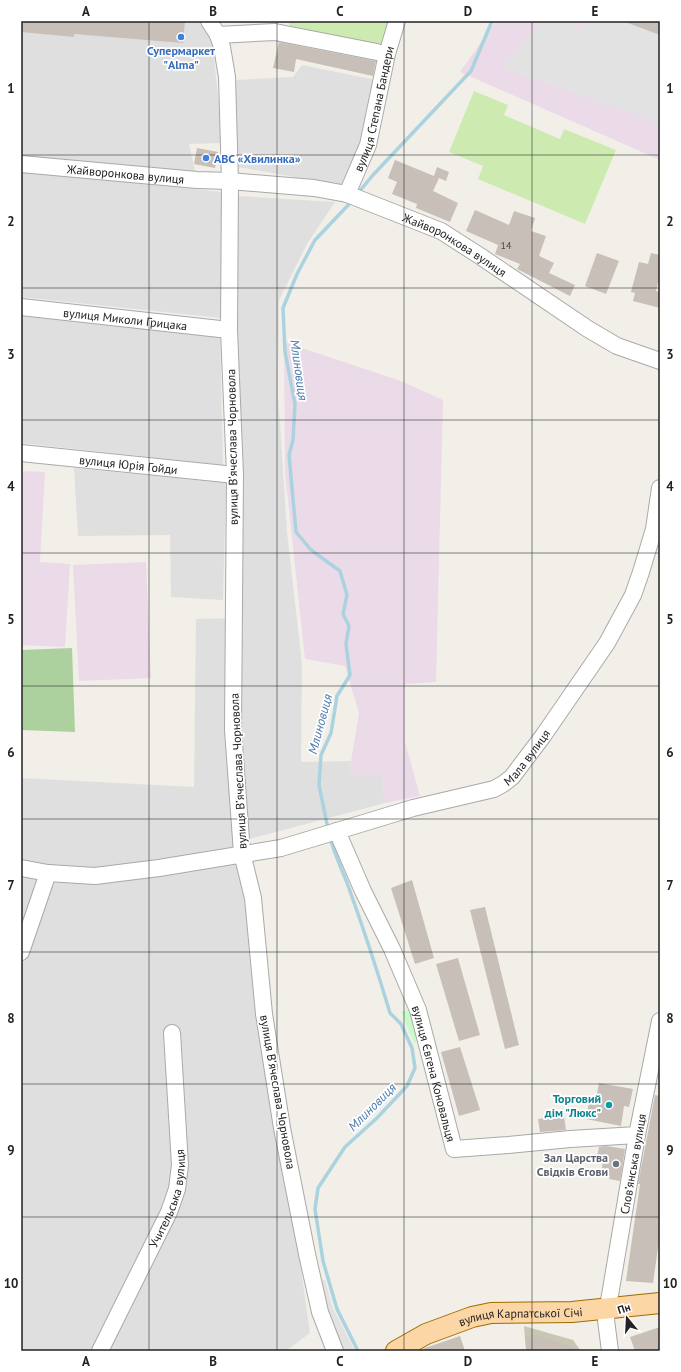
<svg xmlns="http://www.w3.org/2000/svg" width="681" height="1372" font-family="'PT Sans',sans-serif">
	<rect width="100%" height="100%" fill="#f2efe9"/>
	<!-- residential -->
	<g fill="#e0dfdf">
		<path d="M21,21H210L223,143L189,144L197,180L21,164Z"/>
		<path d="M302,65L381,81L346,186L238,167L234,80L293,77Z"/>
		<path d="M21,171L222,192L221,318L21,297Z"/>
		<path d="M238,196L335,202L307,244L279,300L278,394L287,532L302,664L301,762L351,761L349,774L382,776L385,803L242,841V853L310,1333L286,1351H21V778L194,787L196,619L234,618Z"/>
		<path d="M21,316L220,336L223,465L21,443Z"/>
		<path d="M74,468L226,483L223,600L171,597L170,535L78,536Z"/>
	</g>
	<!-- industrial -->
	<g fill="#ebdbe8">
		<path d="M496,21H660V160L460,72Z"/>
		<path d="M284,342L401,381L443,400L436,682L405,684V742L420,796L385,803L381,776L349,774L359,713L345,666L305,659L285,473Z"/>
		<path d="M21,471L45,472L40,562L70,564L65,647L21,645Z"/>
		<path d="M146,562L151,678L79,681L73,565Z"/>
	</g>
	<!-- construction -->
	<path fill="#c7c7b4" d="M524,1326L573,1340L581,1351H526Z"/>
	<!-- grass -->
	<g fill="#cdebb0">
		<path d="M288,21H390L385,46L290,26Z"/>
		<path d="M474,91L508,105L504,115L560,139L564,129L616,150L585,224L478,179L483,166L449,152Z"/>
	</g>
	<!-- forest -->
	<path fill="#add19e" d="M72,648L75,732L21,730V650Z"/>
	<!-- park -->
	<path fill="#c8facc" d="M412,1009L421,1041L414,1043L401,1012Z"/>
	<!-- parking -->
	<g fill="#e2e2e2">
		<path d="M542,21H567L580,31L590,21H660V123L502,68Z"/>
		<path d="M325,1280L333,1308L355,1351H342L317,1282Z"/>
	</g>
	<g fill="none" stroke-linecap="round" stroke-linejoin="round">
		<!-- stream -->
		<g stroke="#aad3df" stroke-width="3.5">
			<path d="M358,193L373,175L471,71L492,21"/>
			<path d="M328,829L319,785L321,755L331,733L337,696L350,675L346,644L349,626L343,614L347,595L340,571L311,550L296,532L289,455L293,440L295,404L285,352L283,308L297,274L315,240L352,201"/>
			<path d="M330,837C335,857 345,875 351,894C365,933 378,973 390,1013L401,1024L412,1048L415,1068L407,1086L377,1118L345,1147L318,1188L315,1209L323,1261L337,1309L358,1351"/>
		</g>
	</g>
	<!-- building -->
	<g fill="#c7bfb8">
		<path d="M21,21H185L183,43L74,34V37L21,32Z"/>
		<path d="M625,21H660V35L625,22Z"/>
		<path d="M279,42L376,61L373,76L296,59L294,72L273,68Z"/>
		<path d="M197,148L218,152L215,168L194,164Z"/>
		<path d="M395,160L434,176L437,167L449,172L446,181L439,178L433,191L458,203L450,222L416,208L417,204L392,194L397,182L388,178Z"/>
		<path d="M475,210L509,225L514,211L535,218L531,231L546,236L539,256L554,263L549,273L575,285L570,296L517,269L520,264L495,254L498,245L466,231Z"/>
		<path d="M597,253L619,261L606,294L585,286Z"/>
		<path d="M651,253L660,255V274L656,291L660,292V308L633,301L635,293L631,292L639,262L648,264Z"/>
		<path d="M412,880L434,958L415,964L391,888Z"/>
		<path d="M485,907L519,1045L505,1049L470,910Z"/>
		<path d="M458,958L480,1035L459,1041L436,964Z"/>
		<path d="M460,1047L480,1110L459,1116L441,1052Z"/>
		<path d="M599,1083L633,1089L629,1107L624,1106L621,1126L586,1119L589,1102L595,1103Z"/>
		<path d="M655,1095L660,1096V1234L653,1283L626,1281L640,1184H638Z"/>
		<path d="M564,1116L566,1130L540,1132L538,1119Z"/>
		<path d="M606,1146L625,1149L620,1181L609,1179L610,1176L601,1174L603,1161H601L602,1158L597,1157L599,1147Z"/>
		<path d="M660,1327V1351H635L630,1337Z"/>
		<path d="M533,1335L558,1342L580,1350V1351H527L525,1336L534,1338Z"/>
		<path d="M460,1336L465,1351H421L425,1348Z"/>
	</g>
	<g fill="none" stroke-linecap="round" stroke-linejoin="round">
		<defs>
			<g id="minor">
				<path d="M209,21L218,35L222,47L227,77L230,181L229,330L235,475L233,730L242,853L253,898L264,1014L282,1128L307,1254L320,1312L335,1351"/>
				<path d="M218,35L275,32L377,52"/>
				<path id="s1" d="M21,164L197,180L230,181L314,188L347,194L441,231L480,256L588,329L617,346L660,361"/>
				<path id="s2" d="M347,194L368,145L387,54L397,21"/>
				<path id="s3" d="M21,307L229,330"/>
				<path id="s4" d="M21,453L235,475"/>
				<path id="s5" d="M337,831L363,891L392,949L418,1010L454,1149L508,1145L570,1139L637,1135"/>
				<path id="s6" d="M21,868L48,873L95,876L159,868L281,848L413,808L494,789L503,784L512,777L543,736L607,643L633,595L641,572L654,529L660,488"/>
				<path d="M21,952L48,873"/>
				<path id="s7" d="M100,1351L169,1212L177,1189L180,1165L172,1033"/>
				<path d="M610,1351L606,1320L608,1307L637,1135L660,1021"/>
			</g>
			<g id="major">
				<path id="s8" d="M396,1351L426,1334L472,1317L491,1313L572,1312L660,1303"/>
			</g>
		</defs>
		<!-- minor casing -->
		<use href="#minor" stroke="#a9a9a9" stroke-width="18"/>
		<!-- major casing -->
		<use href="#major" stroke="#a06b00" stroke-width="22"/>
		<!-- minor -->
		<use href="#minor" stroke="#fff" stroke-width="16"/>
		<!-- major -->
		<use href="#major" stroke="#fcd6a4" stroke-width="20"/>
	</g>
	<!-- grid -->
	<path fill="none" stroke="#222" stroke-width="1" stroke-opacity="0.55" d="M149,21V1351M277,21V1351M404,21V1351M532,21V1351M21,155H660M21,288H660M21,420H660M21,553H660M21,686H660M21,819H660M21,952H660M21,1084H660M21,1217H660"/>
	<!-- markers -->
	<g fill="#3f7fe0" stroke="#fff" stroke-width="1.5">
		<circle cx="181" cy="37" r="4"/>
		<circle cx="206" cy="158" r="4"/>
	</g>
	<circle fill="#0f9aa8" stroke="#fff" stroke-width="1.5" cx="609" cy="1105" r="4"/>
	<circle fill="#6b7280" stroke="#fff" stroke-width="1.5" cx="616" cy="1164" r="4"/>
	<g text-anchor="middle" dominant-baseline="central" stroke-width="3.5" stroke-linejoin="round" paint-order="stroke">
		<!-- number labels -->
		<g font-size="10" fill="#4b4948">
			<text x="506" y="245">14</text>
		</g>
		<!-- shop labels -->
		<g font-size="12" font-weight="bold" fill="#366cbe" stroke="#fff">
			<text x="181" y="50">Супермаркет<tspan x="181" dy="14">"Alma"</tspan></text>
			<text x="214" y="158" text-anchor="start">АВС «Хвилинка»</text>
		</g>
		<!-- street labels -->
		<g font-size="12" fill="#222" stroke="#fff">
			<text stroke="none"><textPath href="#s2" startOffset="90">вулиця Степана Бандери</textPath></text>
			<text stroke="none"><textPath href="#s1" startOffset="105">Жайворонкова вулиця</textPath></text>
			<text stroke="none"><textPath href="#s1" startOffset="447">Жайворонкова вулиця</textPath></text>
			<text stroke="none"><textPath href="#s3" startOffset="105">вулиця Миколи Грицака</textPath></text>
			<text transform="translate(232 447) rotate(-91)">вулиця Вʼячеслава Чорновола</text>
			<text stroke="none"><textPath href="#s4" startOffset="108">вулиця Юрія Гойди</textPath></text>
			<text stroke="none"><textPath href="#s6" startOffset="530">Мала вулиця</textPath></text>
			<text transform="translate(238 771) rotate(-93)">вулиця Вʼячеслава Чорновола</text>
			<text stroke="none"><textPath href="#s5" startOffset="262">вулиця Євгена Коновальця</textPath></text>
			<text transform="translate(278 1092) rotate(80)">вулиця Вʼячеслава Чорновола</text>
			<text transform="translate(633 1164) rotate(-80)">Словʼянська вулиця</text>
			<text stroke="none"><textPath href="#s7" startOffset="168">Учительська вулиця</textPath></text>
			<text stroke="none"><textPath href="#s8" startOffset="132">вулиця Карпатської Січі</textPath></text>
		</g>
		<!-- culture labels -->
		<g font-size="12" font-weight="bold" fill="#0d838f" stroke="#fff" text-anchor="end">
			<text x="601" y="1098">Торговий<tspan x="601" dy="14">дім "Люкс"</tspan></text>
		</g>
		<!-- worship labels -->
		<g font-size="12" font-weight="bold" fill="#5b616d" stroke="#fff" text-anchor="end">
			<text x="608" y="1157">Зал Царства<tspan x="608" dy="14">Свідків Єгови</tspan></text>
		</g>
		<!-- water labels -->
		<g font-size="13" font-style="italic" fill="#4a7aab" stroke="#fff">
			<text transform="translate(299 370) rotate(82)">Млиновиця</text>
			<text transform="translate(320 724) rotate(-75)">Млиновиця</text>
			<text transform="translate(372 1107) rotate(-45)">Млиновиця</text>
		</g>
	</g>
	<!-- border -->
	<rect width="681" height="1372" fill="none" stroke="#ffffff" stroke-width="44"/>
	<!-- north arrow -->
	<g transform="translate(627 1318) rotate(342)" stroke="#ffffff" stroke-width="3" paint-order="stroke">
	<path d="M0-3L7 15L0 10L-7 15Z" fill="#222222"/>
	<text y="-6" font-size="11" font-weight="bold" text-anchor="middle" fill="#222222">Пн</text>
	</g>
	<rect x="22" y="22" width="637" height="1328" fill="none" stroke="#222" stroke-width="1.5"/>
	<g font-size="13" text-anchor="middle" font-weight="bold" fill="#222">
		<text x="86" y="16">A</text>
		<text x="213" y="16">B</text>
		<text x="340" y="16">C</text>
		<text x="468" y="16">D</text>
		<text x="595" y="16">E</text>
		<text x="11" y="93">1</text>
		<text x="670" y="93">1</text>
		<text x="11" y="226">2</text>
		<text x="670" y="226">2</text>
		<text x="11" y="359">3</text>
		<text x="670" y="359">3</text>
		<text x="11" y="491">4</text>
		<text x="670" y="491">4</text>
		<text x="11" y="624">5</text>
		<text x="670" y="624">5</text>
		<text x="11" y="757">6</text>
		<text x="670" y="757">6</text>
		<text x="11" y="890">7</text>
		<text x="670" y="890">7</text>
		<text x="11" y="1023">8</text>
		<text x="670" y="1023">8</text>
		<text x="11" y="1155">9</text>
		<text x="670" y="1155">9</text>
		<text x="11" y="1288">10</text>
		<text x="670" y="1288">10</text>
		<text x="86" y="1366">A</text>
		<text x="213" y="1366">B</text>
		<text x="340" y="1366">C</text>
		<text x="468" y="1366">D</text>
		<text x="595" y="1366">E</text>
	</g>
</svg>
